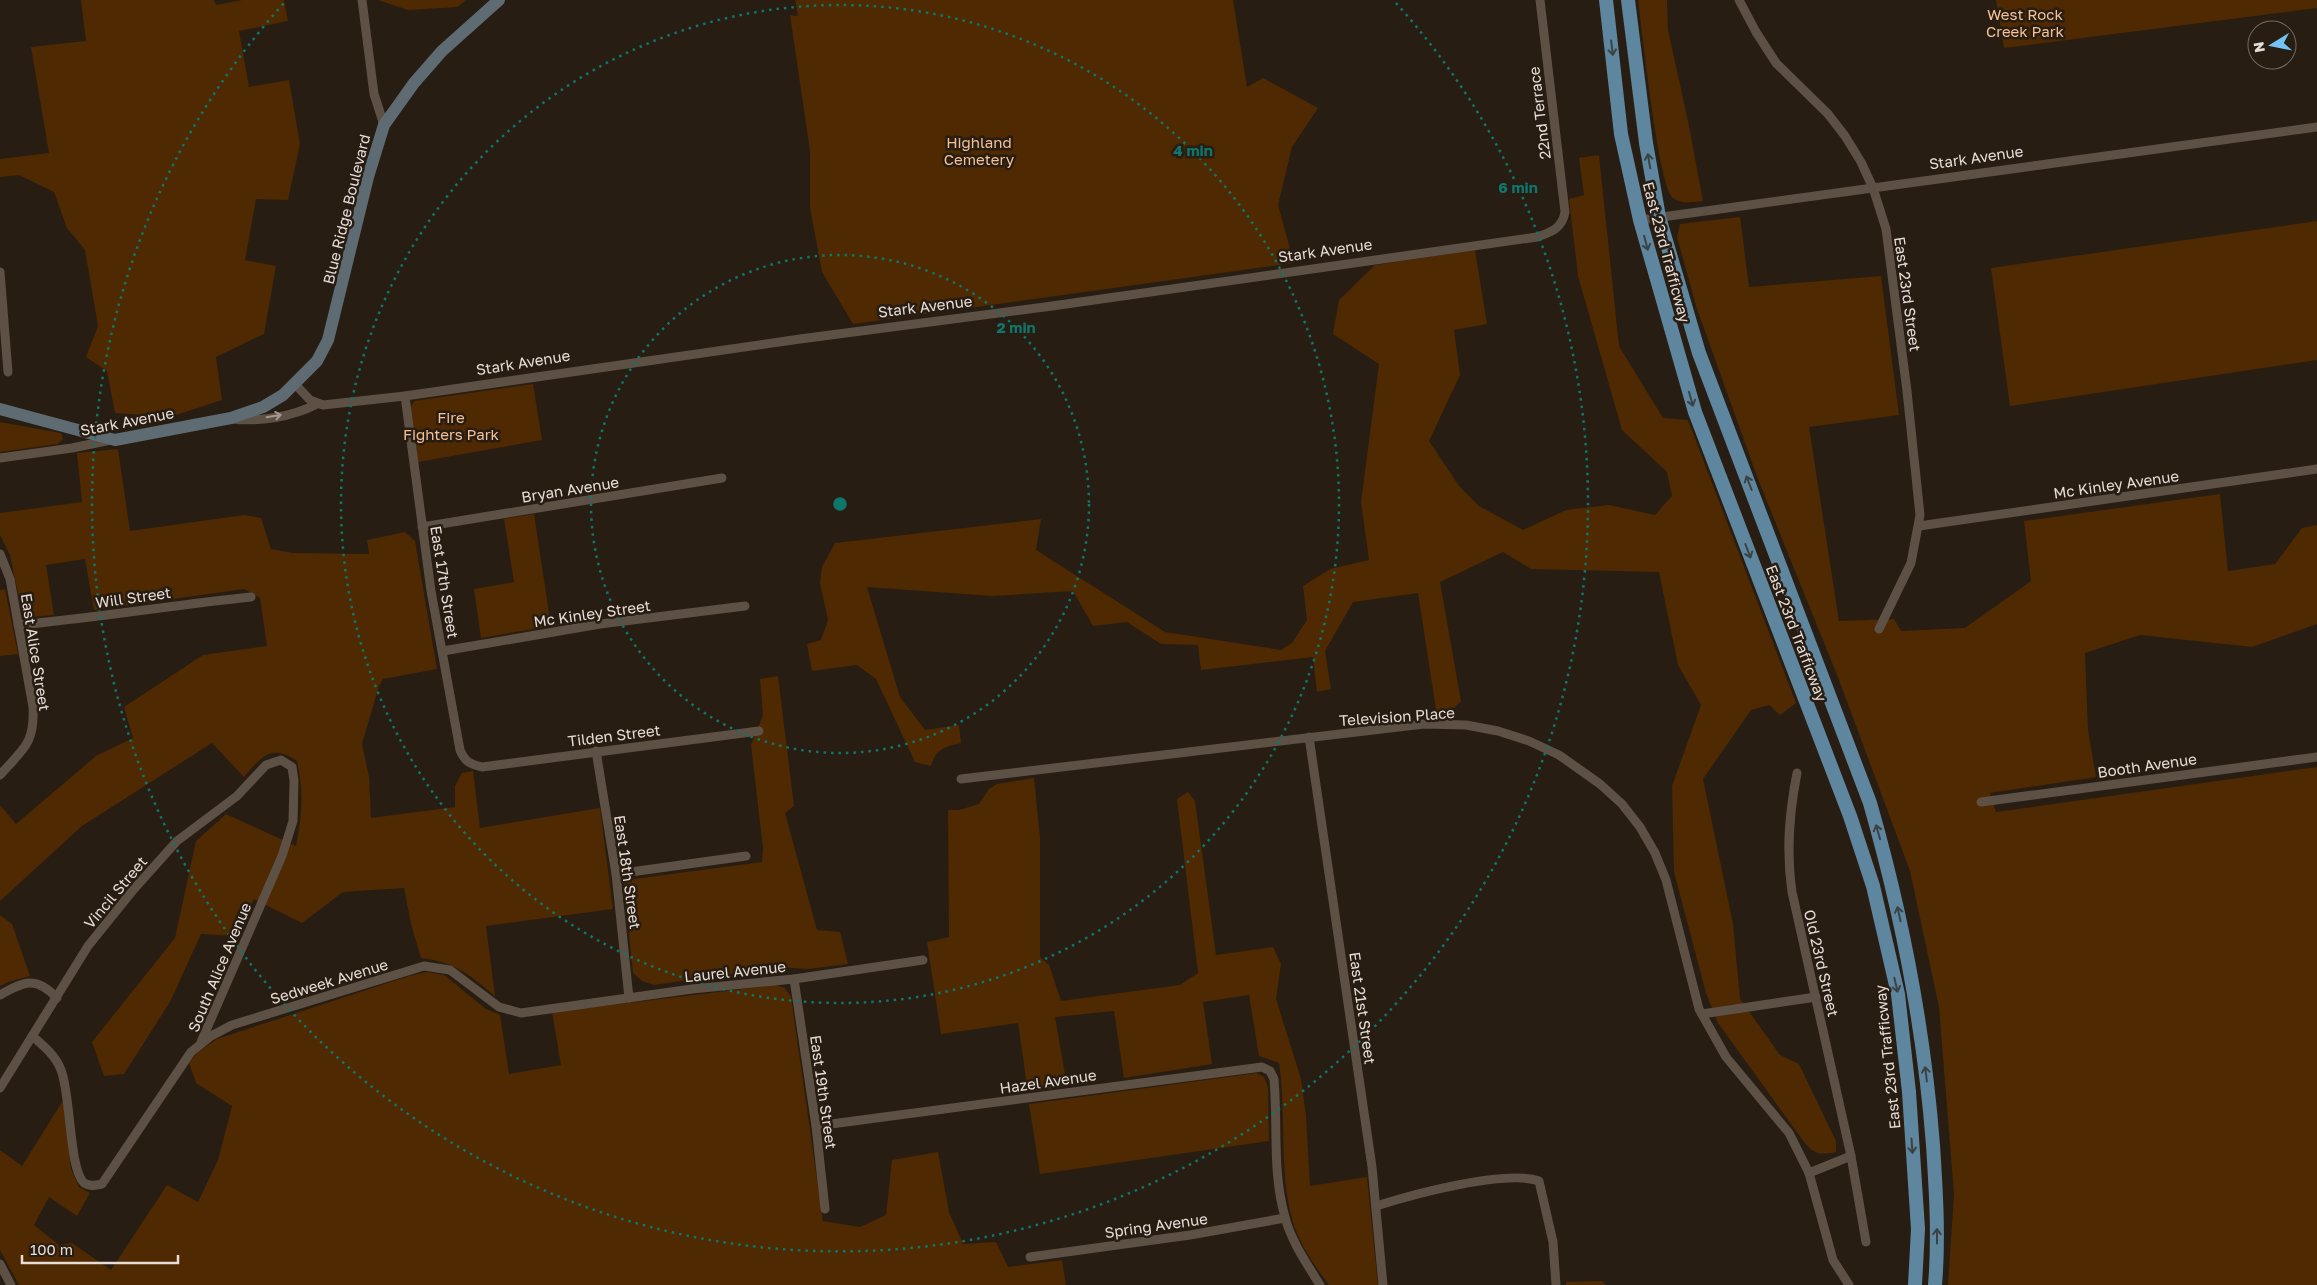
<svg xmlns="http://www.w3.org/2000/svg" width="2317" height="1285" font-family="'Golos Text',sans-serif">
	<rect width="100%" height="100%" fill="#281d13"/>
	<!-- green -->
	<g fill="#4e2901">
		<path d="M81,0H214L216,5L242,0H284L288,21L239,31L249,87L289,80L300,144L288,200L256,199L245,260L276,266L264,334L216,357L222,400L170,417L115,413L107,371L86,357L98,326L85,250L67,228L54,192L19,175L0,177V159L49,153L31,47L86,41Z"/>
		<path d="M378,0H466L457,7L408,10Z"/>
		<path d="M795,0H1233L1247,87L1263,78L1318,108L1292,147L1278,205L1294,263L853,324L822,272L810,208V151L790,15L798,16Z"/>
		<path d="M1638,0H1667L1668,30L1688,121L1703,201C1693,202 1682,205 1673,198C1658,186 1642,28 1638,0Z"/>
		<path d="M1996,0H2317V8L2004,48Z"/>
		<path d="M1599,155L1619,346L1663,418L1688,420L1796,703L1780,715L1769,705L1751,710L1703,779L1733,924L1740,999L1780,1055L1799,1064L1836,1141V1152C1820,1155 1815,1155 1804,1142L1718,1023L1706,993L1674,872L1672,786L1701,705L1678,665L1659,572L1531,569L1503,552L1440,582L1461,701L1448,714L1437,716L1418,593L1353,602L1325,651L1331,689L1317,692L1313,657L1201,670L1198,645L1161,644L1127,622L1093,626L1073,591L992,596L867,587L900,697L925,730L959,725L961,743C944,747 936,749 931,766L915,762L876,679L857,665L812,671L807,644L821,640L828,620L820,583L822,567L835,543L1041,519L1036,550L1165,632L1281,650L1292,643L1307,620L1303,586L1330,569L1369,560L1361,502L1379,364L1333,334L1339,300L1375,265L1475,250L1487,324L1454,330L1460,375L1429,441L1459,486L1479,506L1523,530L1566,510L1609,505L1655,515L1672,496L1667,472L1622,430L1578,276L1569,199L1584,195L1579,158Z"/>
		<path d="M1740,217L1749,287L1881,276L1899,415L1809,427L1839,621L1894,619L1901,631L1965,628L2031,581L2024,521L2220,494L2228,571L2275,564L2302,528L2317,525V624L2252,647L2140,635L2085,653L2088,730L2096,777L1990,793L1996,812L2317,767V1285H1948L1954,1194L1939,1007L1910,871L1839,680L1758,479L1697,309L1677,237L1680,224Z"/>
		<path d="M2317,221V360L2010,406L1991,268Z"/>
		<path d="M533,384L542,440L418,462L411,407L414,401Z"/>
		<path d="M0,422L61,433L63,439L57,444L0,452Z"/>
		<path d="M118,449L130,531L244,515L261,518L271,549L293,553L369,554L367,540L405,532L415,541L437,669L383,679L379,686L362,744L369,777L371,818L455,807V786L462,773L473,771L480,828L600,808L613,909L486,926L495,996C470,975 455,962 421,958L411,924L404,888L343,892L302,923L254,899L237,936L201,934L170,1002L124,1074L104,1076L92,1042L175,938L196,841L226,814L296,846C302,815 304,793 297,761C270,743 262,757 244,777L212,743L82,826L0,901V805L16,824L96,756L133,738L124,707L203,655L267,646L260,598L244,589L94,610L85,559L46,565L54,615L33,617L25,614L20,603L10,555L0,535V513L82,502L77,453Z"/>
		<path d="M534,514L551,626L481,638L474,589L514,582L504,519Z"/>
		<path d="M5,589L18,654L0,656V590Z"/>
		<path d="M778,676L794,806L785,813L817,930L840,932L848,964L808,969L779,967L654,985L642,981L633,973L624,883L634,879L762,862L763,848L751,745L763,715L760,679Z"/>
		<path d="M1034,778L1040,837V957L1049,965L1061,1001L1180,985L1198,973L1177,799L1188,792L1195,801L1216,955L1273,947L1281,964L1276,999L1301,1079L1306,1116L1310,1186L1367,1177L1378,1285H1329C1315,1266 1300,1245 1293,1222C1278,1170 1287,1116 1279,1063L1259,1056L1249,995L1203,1002L1212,1064L1124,1078L1114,1011L1055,1017L1067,1086L1028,1092L1018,1023L941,1034L927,942L949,937L948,810H959L979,804L989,789L997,784Z"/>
		<path d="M0,915L12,924L30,976L8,982L0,986Z"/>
		<path d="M427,972L444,975L486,1009L500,1015L509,1074L561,1065L552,1012L776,985L785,988L791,997L823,1221L860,1227L886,1215L892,1160L938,1152L949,1212L963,1244L996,1242L1008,1267L1062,1260L1066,1285H19L0,1250V1150L22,1166L64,1099L71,1169L79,1187L90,1193L77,1216L49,1197L34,1225L59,1245L72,1243L111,1270L167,1185L198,1202L218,1160L232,1106L196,1083L189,1063L198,1052L217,1039L409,976Z"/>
		<path d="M1257,1073L1264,1077L1268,1087L1269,1141L1040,1174L1029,1104Z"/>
		<path d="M1602,1281L1606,1285H1566V1282Z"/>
	</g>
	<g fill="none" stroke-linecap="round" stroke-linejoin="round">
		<!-- street -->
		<g stroke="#5d5045" stroke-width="9">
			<path d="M362,0L374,94L384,125"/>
			<path d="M1739,0L1756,32L1776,63L1828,114L1845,136L1861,162L1873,188L1886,229L1907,391L1920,515L1911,563L1879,629"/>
			<path d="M1640,220L2317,127"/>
			<path d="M0,272L8,372"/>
			<path d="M295,384L310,400L323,405L405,396L800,339L1052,306L1537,237C1551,232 1562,229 1565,212L1540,0"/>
			<path d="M405,396L431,591L460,750C465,762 470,764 482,767L759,731"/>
			<path d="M232,419C259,422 292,417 317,404"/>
			<path d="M0,458L72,448L111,440"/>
			<path d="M1919,526L2317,469"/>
			<path d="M422,527L722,478"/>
			<path d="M0,554L10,579L33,707C35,744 23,749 0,775"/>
			<path d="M18,625C96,618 173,605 251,597"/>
			<path d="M443,651L600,624L745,606"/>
			<path d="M1309,737L1372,1167L1383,1285"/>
			<path d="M596,751L616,874L629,998"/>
			<path d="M1797,773C1789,814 1786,851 1792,892L1851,1156L1866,1242"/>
			<path d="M961,779L1424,724L1466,725L1498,731L1529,741L1559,755L1600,784L1622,804L1640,827L1655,853L1666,880L1699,1009L1726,1057L1789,1133L1809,1173L1833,1260L1849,1285"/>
			<path d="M1981,802L2317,757"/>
			<path d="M616,874L746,856"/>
			<path d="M794,979L816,1126L825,1209"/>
			<path d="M0,995C25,981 36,976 57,998"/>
			<path d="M1702,1014L1816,997"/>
			<path d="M32,1036C43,1045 56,1056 61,1070C71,1095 69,1169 84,1183C90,1187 96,1185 102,1184L191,1052L211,1036L232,1025L424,966L450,970L499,1007L521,1013L692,989L794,979L923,960"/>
			<path d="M0,1088L88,946L134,889L177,841L237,796L266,765L281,760L292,767L294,781L293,821L282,856L201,1042"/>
			<path d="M816,1126L1262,1067L1270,1071L1274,1079C1278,1125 1272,1172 1285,1217C1291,1241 1307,1264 1320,1285"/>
			<path d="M1809,1173L1851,1156"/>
			<path d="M1376,1206C1411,1195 1505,1169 1539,1181L1553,1242L1556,1285"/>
			<path d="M1030,1257L1190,1235L1285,1218"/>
			<path d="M0,1264L11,1285"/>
		</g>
		<!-- secondary -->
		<path stroke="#5e6b72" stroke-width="12" d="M0,409L115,440L231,418L263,407L283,395L317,361L328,340L368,177L384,125L414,83L442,51L499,0"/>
		<!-- primary -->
		<g stroke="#5f869f" stroke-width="14">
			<path d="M1606,0L1621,134L1640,220L1695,412L1850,816L1873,886L1898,994L1909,1092L1918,1229L1915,1285"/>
			<path d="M1628,0L1646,143L1659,217L1699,353L1870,803C1902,915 1924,1028 1933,1145C1936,1191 1939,1238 1935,1285"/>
		</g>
	</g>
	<!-- one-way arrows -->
	<defs><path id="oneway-shaft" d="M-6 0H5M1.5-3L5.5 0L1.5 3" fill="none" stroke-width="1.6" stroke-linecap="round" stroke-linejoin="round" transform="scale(1.25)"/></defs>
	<g stroke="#3b4244">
		<use href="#oneway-shaft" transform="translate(1612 48) rotate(83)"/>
		<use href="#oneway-shaft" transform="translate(1649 161) rotate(-100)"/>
		<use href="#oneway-shaft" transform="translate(1646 243) rotate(75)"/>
		<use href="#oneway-shaft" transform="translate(1691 399) rotate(74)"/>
		<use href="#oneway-shaft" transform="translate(1749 483) rotate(-111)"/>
		<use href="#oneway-shaft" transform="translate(1748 551) rotate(69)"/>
		<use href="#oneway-shaft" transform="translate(1878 832) rotate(-106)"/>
		<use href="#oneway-shaft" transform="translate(1899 914) rotate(-102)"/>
		<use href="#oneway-shaft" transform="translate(1896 985) rotate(77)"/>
		<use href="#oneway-shaft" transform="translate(1926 1074) rotate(-97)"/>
		<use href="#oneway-shaft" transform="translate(1912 1146) rotate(86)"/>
		<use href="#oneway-shaft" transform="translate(1937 1236) rotate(-90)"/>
	</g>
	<use stroke="#a2968e" href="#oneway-shaft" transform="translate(274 416) rotate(-10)"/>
	<!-- distance rings -->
	<g fill="none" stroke="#0f766e" stroke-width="2.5" stroke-dasharray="2.5 5">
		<circle cx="840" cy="504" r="249"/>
		<circle cx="840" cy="504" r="499"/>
		<path d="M1396 3A748 748 0 1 1 284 3"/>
	</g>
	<g text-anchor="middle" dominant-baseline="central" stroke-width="5" stroke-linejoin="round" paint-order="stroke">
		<!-- park labels -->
		<g font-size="15" fill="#f5c096" stroke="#281d13">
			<text x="2025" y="14">West Rock<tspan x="2025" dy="17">Creek Park</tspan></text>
			<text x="979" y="142">Highland<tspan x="979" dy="17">Cemetery</tspan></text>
			<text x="451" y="417">Fire<tspan x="451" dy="17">Fighters Park</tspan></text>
		</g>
		<!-- street labels -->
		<g font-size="15" fill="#e6ddd7" stroke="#281d13">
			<text transform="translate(1539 113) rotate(-97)">22nd Terrace</text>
			<text transform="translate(1976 157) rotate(-8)">Stark Avenue</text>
			<text transform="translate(346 209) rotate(-76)">Blue Ridge Boulevard</text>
			<text transform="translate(1325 250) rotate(-8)">Stark Avenue</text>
			<text transform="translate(1667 252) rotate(75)">East 23rd Trafficway</text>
			<text transform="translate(1908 294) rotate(82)">East 23rd Street</text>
			<text transform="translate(925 306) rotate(-7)">Stark Avenue</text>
			<text transform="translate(523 362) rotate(-9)">Stark Avenue</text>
			<text transform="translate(127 421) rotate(-11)">Stark Avenue</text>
			<text transform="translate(2116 484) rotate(-8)">Mc Kinley Avenue</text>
			<text transform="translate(570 489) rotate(-9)">Bryan Avenue</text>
			<text transform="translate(445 582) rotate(81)">East 17th Street</text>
			<text transform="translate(133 597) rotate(-8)">Will Street</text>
			<text transform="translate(592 613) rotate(-8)">Mc Kinley Street</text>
			<text transform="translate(1797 633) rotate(69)">East 23rd Trafficway</text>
			<text transform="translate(36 652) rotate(81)">East Alice Street</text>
			<text transform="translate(1397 716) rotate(-4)">Television Place</text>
			<text transform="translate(614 735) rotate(-7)">Tilden Street</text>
			<text transform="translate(2147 765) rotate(-8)">Booth Avenue</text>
			<text transform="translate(628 872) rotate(82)">East 18th Street</text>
			<text transform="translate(115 892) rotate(-50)">Vincil Street</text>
			<text transform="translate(1822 963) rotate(77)">Old 23rd Street</text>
			<text transform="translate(219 967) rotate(-67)">South Alice Avenue</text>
			<text transform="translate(735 971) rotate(-6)">Laurel Avenue</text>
			<text transform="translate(329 981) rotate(-17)">Sedweek Avenue</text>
			<text transform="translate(1363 1008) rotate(82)">East 21st Street</text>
			<text transform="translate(1887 1057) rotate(-96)">East 23rd Trafficway</text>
			<text transform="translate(1048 1081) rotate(-8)">Hazel Avenue</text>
			<text transform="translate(824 1092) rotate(82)">East 19th Street</text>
			<text transform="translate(1156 1225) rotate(-8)">Spring Avenue</text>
		</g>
	</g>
	<circle cx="840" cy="504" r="8" fill="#0f766e" stroke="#281d13" stroke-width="2.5"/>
	<g font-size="15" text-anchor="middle" font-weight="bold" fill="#0f766e" stroke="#281d13" stroke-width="5" stroke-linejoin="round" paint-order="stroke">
		<text x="1193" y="156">4 min</text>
		<text x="1518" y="193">6 min</text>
		<text x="1016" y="333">2 min</text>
	</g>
	<!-- north arrow -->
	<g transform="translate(2272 45) rotate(260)"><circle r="24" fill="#281d13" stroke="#746a61"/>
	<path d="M0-4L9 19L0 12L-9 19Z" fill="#73c1f5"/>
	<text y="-8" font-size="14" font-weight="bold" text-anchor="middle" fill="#e6ddd7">N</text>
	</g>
	<!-- scale -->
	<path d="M22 1255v8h156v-8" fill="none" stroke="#e6ddd7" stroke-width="2.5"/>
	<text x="30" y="1255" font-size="15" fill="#e6ddd7" stroke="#281d13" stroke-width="4" paint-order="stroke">100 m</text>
</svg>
